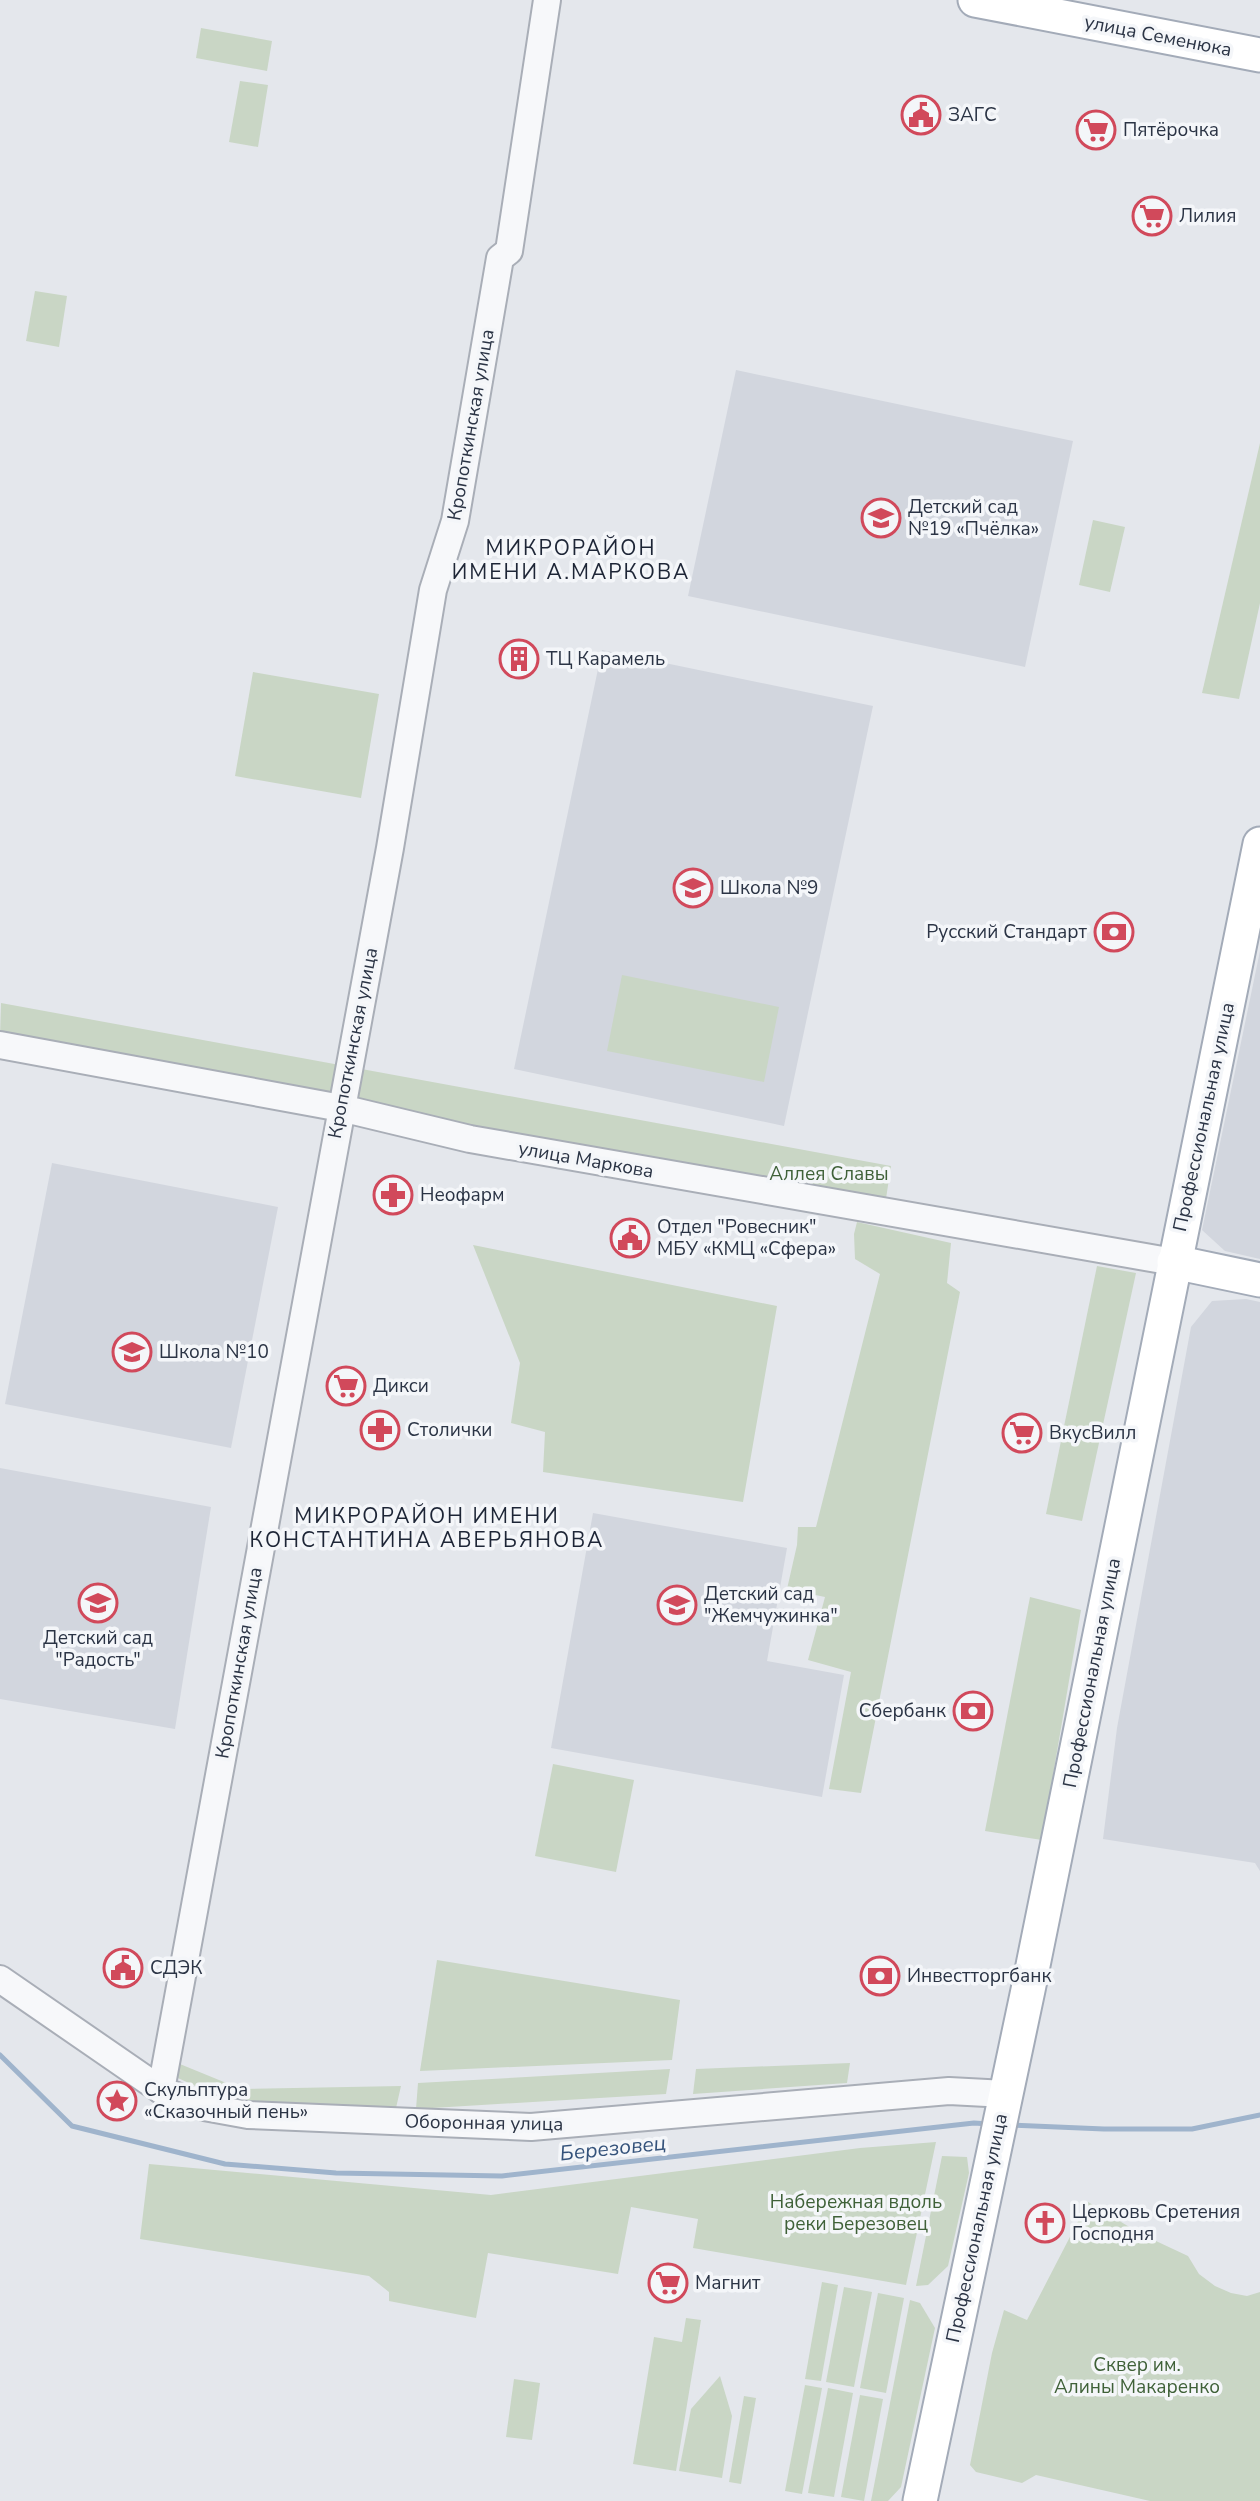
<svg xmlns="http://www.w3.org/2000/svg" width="1260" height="2501" font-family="'Nunito Sans',sans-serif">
	<rect width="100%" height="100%" fill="#e4e7ec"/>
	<!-- built -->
	<g fill="#d2d6de">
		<path d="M736,370L1073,441L1025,667L688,596Z"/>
		<path d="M602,650L873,706L784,1126L514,1069Z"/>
		<path d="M1260,951V1259L1225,1251L1202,1230Z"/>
		<path d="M52,1163L278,1207L231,1448L5,1404Z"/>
		<path d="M1246,1299L1260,1302V1871L1255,1863L1103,1839L1117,1728L1191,1327L1212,1301Z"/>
		<path d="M0,1468L211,1507L175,1729L0,1699Z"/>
		<path d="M593,1513L787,1548L767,1661L844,1675L822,1797L551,1748Z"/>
	</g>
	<!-- green -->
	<g fill="#c9d6c5">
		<path d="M201,28L272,41L267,71L196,58Z"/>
		<path d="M240,81L268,85L258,147L229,142Z"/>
		<path d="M35,291L67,296L59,347L26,341Z"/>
		<path d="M1260,443V603L1239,699L1202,693Z"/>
		<path d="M1093,520L1125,527L1110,592L1079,585Z"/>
		<path d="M253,672L379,694L361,798L235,776Z"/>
		<path d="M622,975L779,1007L764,1082L607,1051Z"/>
		<path d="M1,1003L891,1166L885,1205L0,1037Z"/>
		<path d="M857,1222L951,1243L947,1283L960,1292L861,1793L829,1789L851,1672L808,1660L825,1597L787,1589L797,1545L798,1527H816L880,1274L855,1259L854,1234Z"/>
		<path d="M473,1245L777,1306L743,1502L543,1472L545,1432L511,1423L520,1363Z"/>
		<path d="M1097,1266L1136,1273L1082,1521L1046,1514Z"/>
		<path d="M1030,1597L1081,1610L1042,1840L985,1831Z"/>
		<path d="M553,1764L634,1780L616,1872L535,1856Z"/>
		<path d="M437,1960L680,2000L672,2060L420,2071Z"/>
		<path d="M175,2062L241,2089L401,2086L396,2108L242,2107L169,2074Z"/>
		<path d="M850,2063L847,2083L693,2094L696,2069Z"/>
		<path d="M670,2069L666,2094L416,2109L418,2083Z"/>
		<path d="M936,2142L906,2285L693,2248L698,2219L631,2207L618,2274L488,2253L476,2318L389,2301V2292L369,2276L140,2239L149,2164L491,2195L860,2148Z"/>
		<path d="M942,2156L967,2157L969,2173L948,2266L928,2285L916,2286Z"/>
		<path d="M1088,2202L1141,2234L1188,2256L1199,2274L1215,2286L1231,2293L1247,2296L1260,2292V2501H1150L1036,2475L1022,2483L976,2472L970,2465L992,2353L1004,2310L1027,2320Z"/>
		<path d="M822,2282L838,2285L821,2381L805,2379Z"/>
		<path d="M844,2287L872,2292L854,2387L826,2382Z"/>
		<path d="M878,2293L904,2298L886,2393L860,2388Z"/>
		<path d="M910,2300L920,2303L935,2328L901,2487L888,2501H871Z"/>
		<path d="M686,2318L701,2320L676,2471L633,2464L654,2337L682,2342Z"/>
		<path d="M720,2376L732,2416L722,2478L679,2471L691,2409Z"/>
		<path d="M514,2379L540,2383L532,2440L506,2437Z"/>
		<path d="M805,2385L822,2388L802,2494L785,2491Z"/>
		<path d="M828,2388L853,2393L834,2497L808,2493Z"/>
		<path d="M860,2395L883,2399L864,2501L841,2497Z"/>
		<path d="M744,2396L756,2398L741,2484L729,2482Z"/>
	</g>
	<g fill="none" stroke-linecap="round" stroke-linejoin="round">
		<!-- stream -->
		<g stroke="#9fb4cc" stroke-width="5">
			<path d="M0,2055L72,2126L225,2164L336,2173L502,2176L974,2123L989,2124"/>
			<path d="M1012,2125L1104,2129H1192L1260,2115"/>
		</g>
		<defs>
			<g id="minor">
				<path d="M0,1045L341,1108L470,1139L1174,1262"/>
				<path d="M0,1979L161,2090L204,2107L248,2115L531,2127L949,2091L1006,2094"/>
				<path d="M161,2090L390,848L433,590L455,521L500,258L509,251L547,0"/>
			</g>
			<g id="major">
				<path d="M975,0L1260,55"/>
				<path d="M1174,1262L1260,1280"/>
				<path d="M920,2501L1028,1990L1260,844"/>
			</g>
		</defs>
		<!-- minor casing -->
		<use href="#minor" stroke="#a9aeb7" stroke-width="30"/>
		<!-- major casing -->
		<use href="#major" stroke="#a3abb8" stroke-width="37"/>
		<!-- minor -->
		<use href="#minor" stroke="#f7f8fa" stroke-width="26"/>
		<!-- major -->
		<use href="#major" stroke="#fff" stroke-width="33"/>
	</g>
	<!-- icons -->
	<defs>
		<symbol id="civic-ring" viewBox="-11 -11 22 22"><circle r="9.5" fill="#f4f6f9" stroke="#d1495b" stroke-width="1.5"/><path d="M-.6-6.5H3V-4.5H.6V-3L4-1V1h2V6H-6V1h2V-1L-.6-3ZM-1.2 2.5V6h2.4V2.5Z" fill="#d1495b"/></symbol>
		<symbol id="supermarket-ring" viewBox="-11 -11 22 22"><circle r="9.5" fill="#f4f6f9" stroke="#d1495b" stroke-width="1.5"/><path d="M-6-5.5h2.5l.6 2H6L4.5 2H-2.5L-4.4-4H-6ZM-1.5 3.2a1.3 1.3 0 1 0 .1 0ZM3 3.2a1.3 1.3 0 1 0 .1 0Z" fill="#d1495b"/></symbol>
		<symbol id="school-ring" viewBox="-11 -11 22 22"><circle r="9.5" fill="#f4f6f9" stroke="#d1495b" stroke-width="1.5"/><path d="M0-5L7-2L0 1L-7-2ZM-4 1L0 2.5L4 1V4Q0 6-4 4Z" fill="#d1495b"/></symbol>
		<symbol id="building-ring" viewBox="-11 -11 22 22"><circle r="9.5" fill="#f4f6f9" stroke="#d1495b" stroke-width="1.5"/><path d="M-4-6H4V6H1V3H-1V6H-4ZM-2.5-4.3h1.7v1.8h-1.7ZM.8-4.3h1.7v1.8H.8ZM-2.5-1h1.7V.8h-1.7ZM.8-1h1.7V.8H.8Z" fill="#d1495b"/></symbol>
		<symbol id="bank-ring" viewBox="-11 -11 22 22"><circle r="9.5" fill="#f4f6f9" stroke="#d1495b" stroke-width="1.5"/><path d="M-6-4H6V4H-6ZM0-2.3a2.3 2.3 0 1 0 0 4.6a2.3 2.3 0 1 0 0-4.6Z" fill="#d1495b"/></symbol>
		<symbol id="pharmacy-ring" viewBox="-11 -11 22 22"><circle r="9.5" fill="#f4f6f9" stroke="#d1495b" stroke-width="1.5"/><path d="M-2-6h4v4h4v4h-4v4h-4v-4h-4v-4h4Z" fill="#d1495b"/></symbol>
		<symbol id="sight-ring" viewBox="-11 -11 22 22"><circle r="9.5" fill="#f4f6f9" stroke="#d1495b" stroke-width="1.5"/><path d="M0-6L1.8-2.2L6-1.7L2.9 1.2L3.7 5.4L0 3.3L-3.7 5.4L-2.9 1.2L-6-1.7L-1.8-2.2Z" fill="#d1495b"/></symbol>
		<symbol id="church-ring" viewBox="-11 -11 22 22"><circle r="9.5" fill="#f4f6f9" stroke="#d1495b" stroke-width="1.5"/><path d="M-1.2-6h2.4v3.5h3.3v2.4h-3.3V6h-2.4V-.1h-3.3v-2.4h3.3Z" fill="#d1495b"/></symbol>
	</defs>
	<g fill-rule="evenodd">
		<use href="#civic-ring" x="899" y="93" width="44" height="44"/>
		<use href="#supermarket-ring" x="1074" y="108" width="44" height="44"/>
		<use href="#supermarket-ring" x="1130" y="194" width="44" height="44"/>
		<use href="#school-ring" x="859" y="496" width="44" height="44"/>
		<use href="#building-ring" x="497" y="637" width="44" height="44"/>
		<use href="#school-ring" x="671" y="866" width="44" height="44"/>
		<use href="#bank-ring" x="1092" y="910" width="44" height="44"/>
		<use href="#pharmacy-ring" x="371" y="1173" width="44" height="44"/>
		<use href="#civic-ring" x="608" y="1216" width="44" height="44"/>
		<use href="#school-ring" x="110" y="1330" width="44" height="44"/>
		<use href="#supermarket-ring" x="324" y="1364" width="44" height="44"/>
		<use href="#pharmacy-ring" x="358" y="1408" width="44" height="44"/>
		<use href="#supermarket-ring" x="1000" y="1411" width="44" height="44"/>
		<use href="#school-ring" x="76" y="1581" width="44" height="44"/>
		<use href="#school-ring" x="655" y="1583" width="44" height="44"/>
		<use href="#bank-ring" x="951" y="1689" width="44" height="44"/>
		<use href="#civic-ring" x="101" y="1946" width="44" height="44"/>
		<use href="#bank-ring" x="858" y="1954" width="44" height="44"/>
		<use href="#sight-ring" x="95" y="2079" width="44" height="44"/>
		<use href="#church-ring" x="1023" y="2201" width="44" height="44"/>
		<use href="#supermarket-ring" x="646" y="2261" width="44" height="44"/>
	</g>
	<g text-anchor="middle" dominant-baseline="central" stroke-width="7" stroke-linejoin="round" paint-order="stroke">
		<!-- street labels -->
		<g font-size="19" fill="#2b3445" stroke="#f4f6f9">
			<text transform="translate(1158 36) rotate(11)">улица Семенюка</text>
			<text transform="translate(471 425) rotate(-80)">Кропоткинская улица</text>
			<text transform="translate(353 1043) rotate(-79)">Кропоткинская улица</text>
			<text transform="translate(1204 1117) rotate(-78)">Профессиональная улица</text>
			<text transform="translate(586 1160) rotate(10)">улица Маркова</text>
			<text transform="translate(239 1663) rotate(-80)">Кропоткинская улица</text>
			<text transform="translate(1092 1673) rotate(-79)">Профессиональная улица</text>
			<text transform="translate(484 2123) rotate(1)">Оборонная улица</text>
			<text transform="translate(977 2228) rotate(-78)">Профессиональная улица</text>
		</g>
		<!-- poi labels -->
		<g font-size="19" fill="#2b3445" stroke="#f4f6f9" text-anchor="start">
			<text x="948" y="115">ЗАГС</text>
			<text x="1123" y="130">Пятёрочка</text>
			<text x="1179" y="216">Лилия</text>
			<text x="908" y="507">Детский сад<tspan x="908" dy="22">№19 «Пчёлка»</tspan></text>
			<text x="546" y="659">ТЦ Карамель</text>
			<text x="720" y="888">Школа №9</text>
			<text x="1087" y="932" text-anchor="end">Русский Стандарт</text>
			<text x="420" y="1195">Неофарм</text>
			<text x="657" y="1227">Отдел "Ровесник"<tspan x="657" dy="22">МБУ «КМЦ «Сфера»</tspan></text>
			<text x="159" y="1352">Школа №10</text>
			<text x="373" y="1386">Дикси</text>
			<text x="407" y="1430">Столички</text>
			<text x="1049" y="1433">ВкусВилл</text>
			<text x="704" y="1594">Детский сад<tspan x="704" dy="22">"Жемчужинка"</tspan></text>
			<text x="98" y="1638" text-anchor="middle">Детский сад<tspan x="98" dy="22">"Радость"</tspan></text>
			<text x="946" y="1711" text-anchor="end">Сбербанк</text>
			<text x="150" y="1968">СДЭК</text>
			<text x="907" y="1976">Инвестторгбанк</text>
			<text x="144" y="2090">Скульптура<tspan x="144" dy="22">«Сказочный пень»</tspan></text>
			<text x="1072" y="2212">Церковь Сретения<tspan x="1072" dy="22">Господня</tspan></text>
			<text x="695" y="2283">Магнит</text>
		</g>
		<!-- park labels -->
		<g font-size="19" fill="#3f6138" stroke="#f4f6f9">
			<text x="829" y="1174">Аллея Славы</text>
			<text x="856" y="2202">Набережная вдоль<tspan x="856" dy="22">реки Березовец</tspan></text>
			<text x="1137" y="2365">Сквер им.<tspan x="1137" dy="22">Алины Макаренко</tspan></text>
		</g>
		<!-- neighbourhood labels -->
		<g font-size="21" letter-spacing="2" fill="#1d2536" stroke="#f4f6f9">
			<text x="571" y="548">МИКРОРАЙОН<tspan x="571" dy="24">ИМЕНИ А.МАРКОВА</tspan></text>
			<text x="427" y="1516">МИКРОРАЙОН ИМЕНИ<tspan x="427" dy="24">КОНСТАНТИНА АВЕРЬЯНОВА</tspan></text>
		</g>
		<!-- water labels -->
		<g font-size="21" font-style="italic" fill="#34527a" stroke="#f4f6f9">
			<text transform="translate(613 2148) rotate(-6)">Березовец</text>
		</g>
	</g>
</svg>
